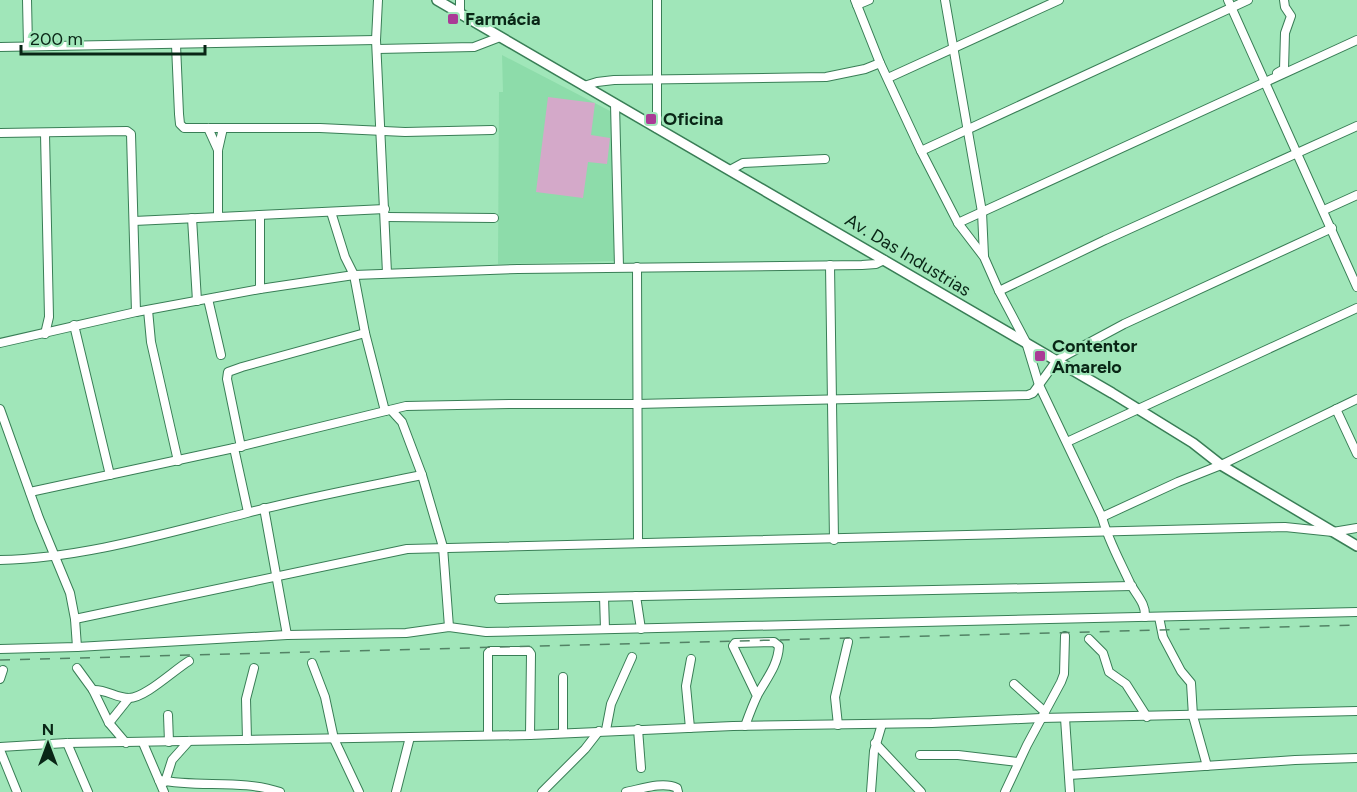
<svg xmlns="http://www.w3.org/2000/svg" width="1357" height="792" font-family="Figtree,sans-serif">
	<rect width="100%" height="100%" fill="#a0e6b9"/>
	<!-- built -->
	<path fill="#8ddcaa" d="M502,55L612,112L614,261L498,264L499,92H503Z"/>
	<!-- green -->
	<path fill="#d4a9c9" d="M548,97L595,103L591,135L610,138L607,164L588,162L583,198L536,192Z"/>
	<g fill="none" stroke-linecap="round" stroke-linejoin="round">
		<defs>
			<g id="minor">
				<path d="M27,0L28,46"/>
				<path d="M378,0L376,40L387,273"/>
				<path d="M460,0V13"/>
				<path d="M855,0L880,63L921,151L958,223L984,257L999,291L1026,342L1039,385L1102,517C1108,540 1120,561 1130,583C1136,595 1146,603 1145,617"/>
				<path d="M945,0L982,212L984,256"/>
				<path d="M1228,0L1357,287"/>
				<path d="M857,5L869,0"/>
				<path d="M176,45L179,114L180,124L184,128H320L405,132L492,130"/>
				<path d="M0,47L376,40"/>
				<path d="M377,49L474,47L500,37"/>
				<path d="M1277,73L1284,69L1285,33L1291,16L1285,7L1284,0"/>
				<path d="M888,78L1059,0"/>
				<path d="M584,86L597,82L614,80L826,77L865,69L880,63"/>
				<path d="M615,104L619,267"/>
				<path d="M208,128L218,150"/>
				<path d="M657,128V0"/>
				<path d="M0,133L127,131L131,134L136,312"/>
				<path d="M921,151L1248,0"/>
				<path d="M730,170L743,163L825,159"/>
				<path d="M1324,210L1357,195"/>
				<path d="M331,212L345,257L354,275L365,333L385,411"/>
				<path d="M218,217V150L223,128"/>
				<path d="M386,217L494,218"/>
				<path d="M192,218L197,301"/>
				<path d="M134,221L385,209"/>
				<path d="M958,223L1357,40"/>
				<path d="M830,265L834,540"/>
				<path d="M637,267L638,542"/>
				<path d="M260,289V215"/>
				<path d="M999,291L1105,240L1357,126"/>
				<path d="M208,299L221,355"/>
				<path d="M148,310L151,342L178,461"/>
				<path d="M74,325L110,475"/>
				<path d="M45,334L49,317L45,134"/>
				<path d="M0,343L136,312L260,289L354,275L518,269L862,265L876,264L884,260"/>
				<path d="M0,409L39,518L70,593L75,619L77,647"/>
				<path d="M1336,409L1357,454"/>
				<path d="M391,410L402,422L422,475L443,547L449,627"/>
				<path d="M1067,442L1357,308"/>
				<path d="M241,447L227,379L228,372L242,367L365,333"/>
				<path d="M234,448L248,512"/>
				<path d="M30,492L234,448L406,406L509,404H637L1028,395L1033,393L1057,360L1124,324L1332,228"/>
				<path d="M264,508L287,635"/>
				<path d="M1102,517L1178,482L1221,465L1357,399"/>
				<path d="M0,560C84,558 166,533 247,513C305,498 364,487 422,475"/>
				<path d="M636,596L641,629"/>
				<path d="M604,597L605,629"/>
				<path d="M499,599L1132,586"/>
				<path d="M1159,617L1163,637L1181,671L1191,683L1193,716L1207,766"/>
				<path d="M75,619L407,549L1285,527L1333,532L1357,528"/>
				<path d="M1089,639L1103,653L1109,672L1126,684L1147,717"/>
				<path d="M0,649L77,647L287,635L406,633L449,627L486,632L1357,612"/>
				<path d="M312,663L325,697L334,739L359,792"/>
				<path d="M77,668L93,690L109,723L126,743"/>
				<path d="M0,679L3,670"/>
				<path d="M1014,684L1045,712"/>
				<path d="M93,690C106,689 116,698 129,698C145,698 174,670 189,661"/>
				<path d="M168,715L169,742"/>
				<path d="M1065,718L1070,792"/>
				<path d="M109,723L129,698"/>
				<path d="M838,725L835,697L848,642"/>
				<path d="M745,726C749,715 753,704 758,694C767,678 778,665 779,646L774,642L735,643L733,646L757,696"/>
				<path d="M690,728L686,686L691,659"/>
				<path d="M638,729L641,768"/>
				<path d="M606,730L611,704L632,657"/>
				<path d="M563,733V677"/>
				<path d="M488,735V653L490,651H529L531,654L530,735"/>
				<path d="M247,740L246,699L254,668"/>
				<path d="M67,743L88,792"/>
				<path d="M143,743L164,792"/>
				<path d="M875,743L921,792"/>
				<path d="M0,747L67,743L530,735L733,726L932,723L1041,718L1357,711"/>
				<path d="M0,750L17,792"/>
				<path d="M920,755H958L1018,762"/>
				<path d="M1069,775L1295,760L1357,758"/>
				<path d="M159,780C199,788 242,779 280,792"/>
				<path d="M165,782L172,760L189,741"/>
				<path d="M396,792L410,737"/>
				<path d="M542,792L585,749L599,731"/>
				<path d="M626,792C641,789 663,781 677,788L678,792"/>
				<path d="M871,792L874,751L882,724"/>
				<path d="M1005,792L1027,745L1061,682L1064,674L1065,636"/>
			</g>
			<path id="major" d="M437,0L1112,393L1193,443L1221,465L1357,546"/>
		</defs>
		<!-- minor casing -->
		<use href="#minor" stroke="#397e56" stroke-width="10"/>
		<!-- major casing -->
		<use href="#major" stroke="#397e56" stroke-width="12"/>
		<!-- minor -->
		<use href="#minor" stroke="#fff" stroke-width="8"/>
		<!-- major -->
		<use href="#major" stroke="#fff" stroke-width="9"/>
		<!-- rail -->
		<path stroke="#528365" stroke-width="1.5" stroke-dasharray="10 10" stroke-linecap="butt" d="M0,660L1357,625"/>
	</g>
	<!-- markers -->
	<g fill="#aa3a96" stroke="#a0e6b9" stroke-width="2">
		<rect x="447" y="13" width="12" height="12" rx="3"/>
		<rect x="645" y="113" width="12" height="12" rx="3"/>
		<rect x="1034" y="350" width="12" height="12" rx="3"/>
	</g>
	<g text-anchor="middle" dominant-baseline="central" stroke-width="4.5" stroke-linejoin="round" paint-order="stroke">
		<!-- poi labels -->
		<g font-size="18" font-weight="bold" fill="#092616" stroke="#a0e6b9" text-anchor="start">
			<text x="465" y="19">Farmácia</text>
			<text x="663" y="119">Oficina</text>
			<text x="1052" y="346">Contentor<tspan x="1052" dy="21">Amarelo</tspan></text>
		</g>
		<!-- street labels -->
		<g font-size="18" fill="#092616" stroke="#a0e6b9">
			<text transform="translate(908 255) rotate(31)">Av. Das Industrias</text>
		</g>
	</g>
	<!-- north arrow -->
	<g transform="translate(48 744)" stroke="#a0e6b9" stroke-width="4.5" paint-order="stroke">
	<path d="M0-4.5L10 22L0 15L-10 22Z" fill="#092616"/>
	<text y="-9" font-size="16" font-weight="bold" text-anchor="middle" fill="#092616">N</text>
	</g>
	<!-- scale -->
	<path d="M21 45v9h184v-9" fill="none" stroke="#092616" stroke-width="3"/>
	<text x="30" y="45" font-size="18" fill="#092616" stroke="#a0e6b9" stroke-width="4.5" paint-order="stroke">200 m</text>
</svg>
